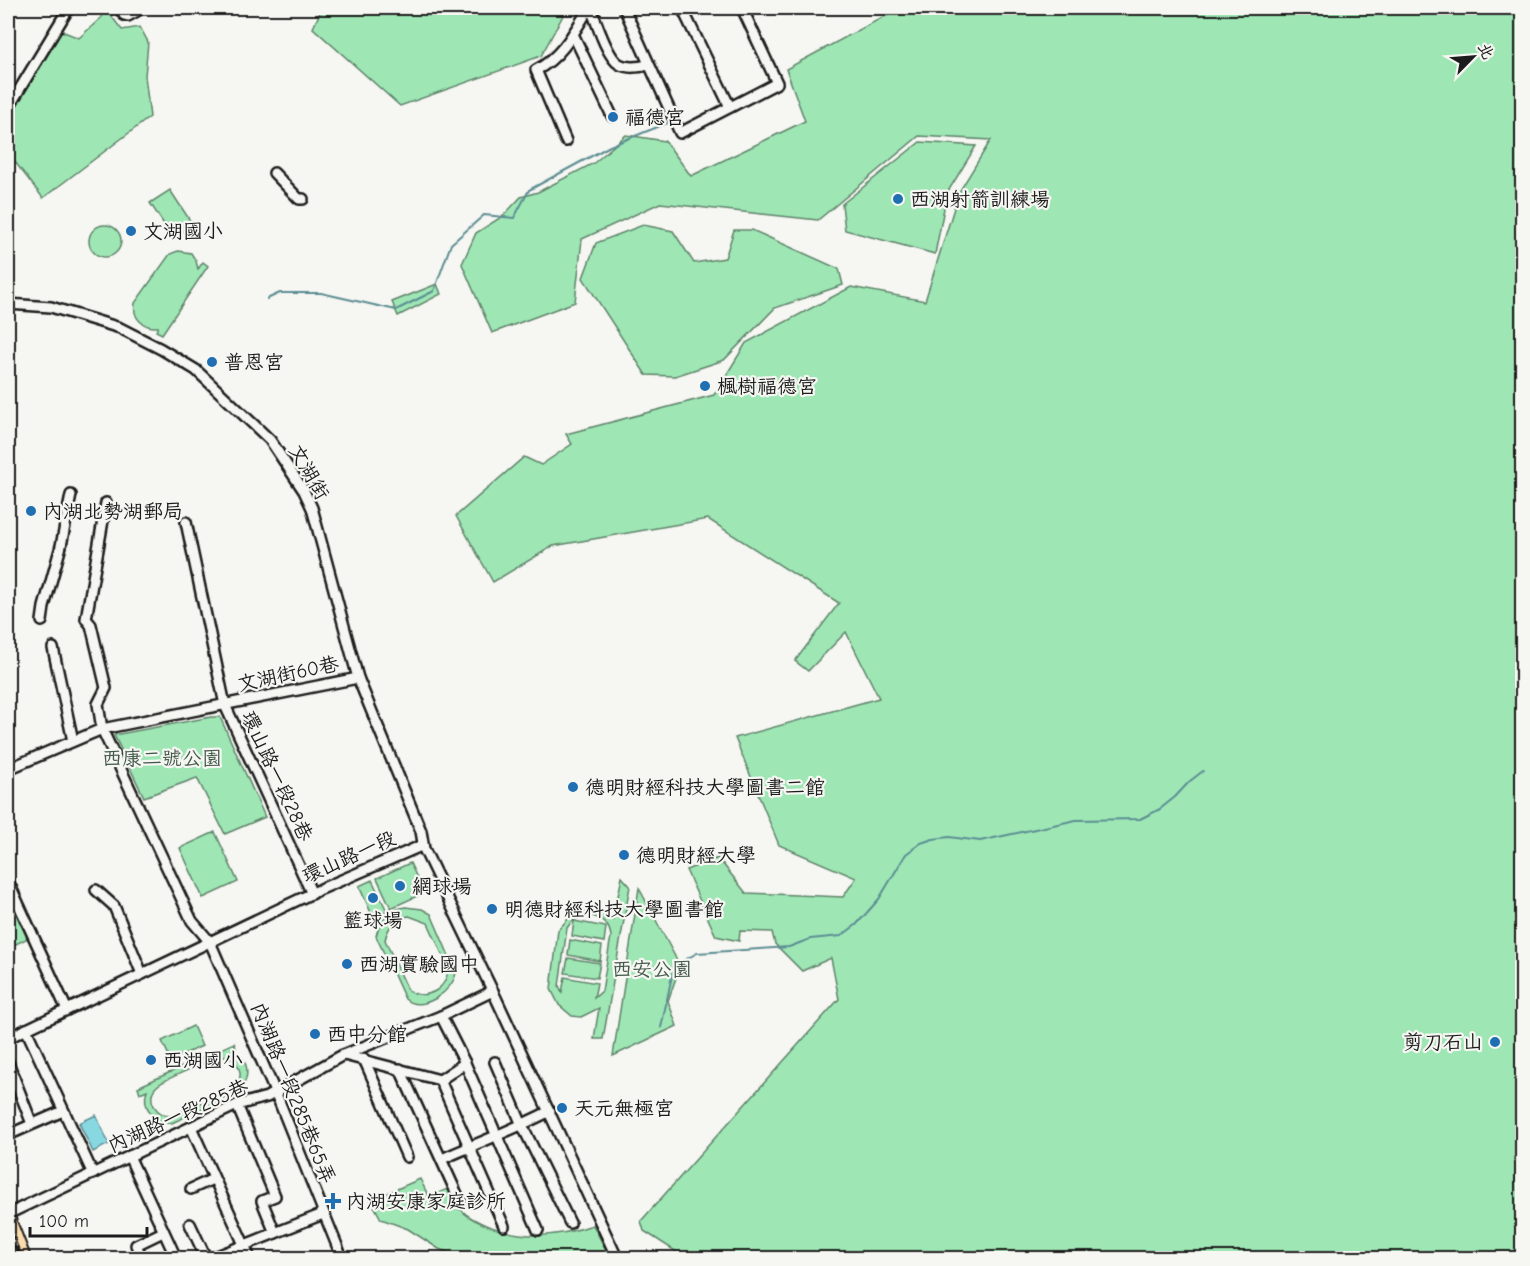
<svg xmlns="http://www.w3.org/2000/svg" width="1530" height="1266" font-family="'Comic Neue','LXGW WenKai TC',sans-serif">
	<rect width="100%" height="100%" fill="#f6f6f2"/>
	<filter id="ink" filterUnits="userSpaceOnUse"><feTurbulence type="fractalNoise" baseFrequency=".0167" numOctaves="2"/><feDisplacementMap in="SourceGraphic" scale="12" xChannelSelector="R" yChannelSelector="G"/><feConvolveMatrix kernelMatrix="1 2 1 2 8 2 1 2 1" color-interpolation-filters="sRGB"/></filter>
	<g filter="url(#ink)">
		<!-- green -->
		<g fill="#9ee7b5" stroke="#5d8268" stroke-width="1.5" fill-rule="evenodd">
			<path d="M101,8H113L112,17L122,30L140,27L148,42L145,76L150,117L43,198L8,153V104L59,30L79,38L102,17Z"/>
			<path d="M322,8H567L541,56L400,106L313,28Z"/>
			<path d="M900,8H1522V1258H686L644,1231L641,1221L839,999L831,958L802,971L775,944L772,932L740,931L739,941L716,936L686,870L718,858L746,893L843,897L856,878L779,845L735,738L879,698L846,632L808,671L795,661L839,603L708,519L553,546L493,582L456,516L524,457L541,465L572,444L566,434L714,395L746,343L851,287L925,301L959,192L991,140L919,136L818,220L660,203L582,239L575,302L492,333L462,264L476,233L503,216L521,197L538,192L594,163L626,135L665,141L691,176L805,121L786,69Z"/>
			<path d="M920,142L976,146L947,193L935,254L845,230L842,204Z"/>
			<path d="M170,190L193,225L173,238L150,203Z"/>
			<circle cx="105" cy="241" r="16"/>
			<path d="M643,225L673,231L694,263L725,258L734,230H752L839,269L843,285L775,308L724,360L675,376L646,375L583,278L596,243Z"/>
			<path d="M178,251L191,253L196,261L198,269L203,262L208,266L162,334L156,331L158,327C143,328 132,318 135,303L170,254Z"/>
			<path d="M437,284L441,294L398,316L392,302Z"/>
			<path d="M211,717H220L265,817L225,834L197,778L144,797L114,735Z"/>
			<path d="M215,832L238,882L203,898L180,848Z"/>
			<path d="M410,863L424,893L391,908L377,878Z"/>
			<path d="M622,877L630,886L603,1039H594L599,1008L581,1017L572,1016L559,1005L551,989L558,930L578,908L593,907L613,920ZM592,916C603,919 609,924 611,936L602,991L594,998L597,983L565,977L562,992L559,986L567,928C573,918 581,916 592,916Z"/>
			<path d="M372,880L387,911L373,917L359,886Z"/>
			<path d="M8,888L30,937L8,948Z"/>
			<path d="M639,888L680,966L668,1001L677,1026L613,1056Z"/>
			<path d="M405,907L422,909L431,914L456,972C454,991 421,1014 405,999L376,936C380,920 388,910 405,907ZM409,916L428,923L448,967C448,989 426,1002 408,990L385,940C388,926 395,919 409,916Z"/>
			<path d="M574,921L606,927L604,942L572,936Z"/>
			<path d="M570,940L602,946L600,961L568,955Z"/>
			<path d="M568,958L600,963L597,978L565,973Z"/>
			<path d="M193,1026L202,1046L171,1060L162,1041Z"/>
			<path d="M234,1043L236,1048L230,1052C251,1058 251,1078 238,1092L172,1123C154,1123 141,1107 147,1090L140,1093L138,1087ZM224,1056L233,1059C242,1069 243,1080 233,1088L172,1116C157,1117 144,1098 157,1086C165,1078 206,1063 218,1057Z"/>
			<path d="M420,1179L429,1197L450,1188C453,1195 456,1203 461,1209C466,1217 479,1222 488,1226C525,1240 557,1237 593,1225L610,1258H463L439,1249L408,1229L381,1219L371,1200Z"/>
		</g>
		<!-- water -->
		<path fill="#87d8e0" stroke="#5c8d92" stroke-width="1.5" d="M96,1115L109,1144L93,1152L79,1123Z"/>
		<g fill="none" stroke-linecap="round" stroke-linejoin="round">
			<!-- stream -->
			<g stroke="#5c8d92" stroke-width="2">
				<path d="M267,299L280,293H321L396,310L434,291L451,244L484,215L514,218L529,190L610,146L670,122"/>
				<path d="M661,1028L674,966L697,953L789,947L810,939L841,936L856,925L879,899L906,854L921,843L933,839L949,837L980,841L1076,820L1140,819L1160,809L1175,797L1190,781L1203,771"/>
			</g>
			<defs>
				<g id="minor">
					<path d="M119,8L124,15L128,16L137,11L139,8"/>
					<path d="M591,8C596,21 607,57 619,64C628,69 639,67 648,65"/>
					<path d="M624,8L680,133L777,83L742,8"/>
					<path d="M682,8L730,107"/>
					<path d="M8,9V8"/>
					<path d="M573,34L612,116"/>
					<path d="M10,105L67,11L68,8"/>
					<path d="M566,141L536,70C561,58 575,31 589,8"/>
					<path d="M274,173L299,199H303"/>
					<path d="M8,304L51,307L120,328L161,349L196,370L270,440L304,491L312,508L358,678L421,831L424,849L496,998L617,1258"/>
					<path d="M106,503L86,619L91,625L106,688L98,704L102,729L192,921L210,942L279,1101L342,1258"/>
					<path d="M186,522L225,705L312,894"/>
					<path d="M42,621L44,607L61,546L71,495"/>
					<path d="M53,648L73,741"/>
					<path d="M8,769L102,729L358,678"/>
					<path d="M8,881L67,1010"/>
					<path d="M96,890L114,906L142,974"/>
					<path d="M441,1016L465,1063L538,1230"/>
					<path d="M26,1029L93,1174"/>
					<path d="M8,1038L321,889L423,845"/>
					<path d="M344,1055L440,1080L465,1063"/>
					<path d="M364,1059L407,1157"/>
					<path d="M8,1062L32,1124"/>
					<path d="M495,1062L522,1125L570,1223"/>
					<path d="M400,1069L461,1203"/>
					<path d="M440,1080L504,1226"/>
					<path d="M237,1105L275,1196L262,1201L275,1233"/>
					<path d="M191,1127L250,1258"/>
					<path d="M8,1135L63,1111"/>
					<path d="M129,1156L176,1258"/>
					<path d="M442,1159C478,1143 515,1129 550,1111"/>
					<path d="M191,1189L213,1179"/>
					<path d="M8,1214L237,1105L267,1097L343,1055L441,1016L493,991"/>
					<path d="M190,1224L206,1258"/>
					<path d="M142,1258L136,1245L163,1232"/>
					<path d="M212,1258L323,1214"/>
					<path d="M292,1258H296"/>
				</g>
				<g id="major">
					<path d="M8,1217L24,1258"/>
					<path d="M8,1251L11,1258"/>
				</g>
			</defs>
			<!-- minor casing -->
			<use href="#minor" stroke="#1c1c1c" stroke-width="14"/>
			<!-- major casing -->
			<use href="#major" stroke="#1c1c1c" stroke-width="16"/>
			<!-- minor -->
			<use href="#minor" stroke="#f6f6f2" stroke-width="9"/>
			<!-- major -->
			<use href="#major" stroke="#fcdcac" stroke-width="12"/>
			<defs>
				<path id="rail" d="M8,1227L21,1258"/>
			</defs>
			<!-- rail casing -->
			<use href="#rail" stroke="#1c1c1c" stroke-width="4.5"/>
			<!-- rail -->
			<use href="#rail" stroke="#f6f6f2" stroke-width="2" stroke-dasharray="7" stroke-linecap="butt"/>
		</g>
	</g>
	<!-- markers -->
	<g fill="#1f6fb2" stroke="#f6f6f2" stroke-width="2">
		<circle cx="613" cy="117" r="6"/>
		<circle cx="898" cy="199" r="6"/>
		<circle cx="131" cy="231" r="6"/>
		<circle cx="212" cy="362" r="6"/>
		<circle cx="705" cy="386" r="6"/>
		<circle cx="31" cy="511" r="6"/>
		<circle cx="573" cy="787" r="6"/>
		<circle cx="624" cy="855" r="6"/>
		<circle cx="400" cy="886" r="6"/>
		<circle cx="373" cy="898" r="6"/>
		<circle cx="492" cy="909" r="6"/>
		<circle cx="347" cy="964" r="6"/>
		<circle cx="315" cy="1034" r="6"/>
		<circle cx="1495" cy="1042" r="6"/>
		<circle cx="151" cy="1060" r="6"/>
		<circle cx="562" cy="1108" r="6"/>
		<path d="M330 1192h6v6h6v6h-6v6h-6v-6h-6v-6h6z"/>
	</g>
	<g text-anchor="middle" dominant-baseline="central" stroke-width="4.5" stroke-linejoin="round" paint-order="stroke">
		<!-- poi labels -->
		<g font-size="20" fill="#1c1c1c" stroke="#f6f6f2" text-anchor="start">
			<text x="625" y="117">福德宮</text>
			<text x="910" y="199">西湖射箭訓練場</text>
			<text x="143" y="231">文湖國小</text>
			<text x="224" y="362">普恩宮</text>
			<text x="717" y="386">楓樹福德宮</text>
			<text x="43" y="511">內湖北勢湖郵局</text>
			<text x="585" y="787">德明財經科技大學圖書二館</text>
			<text x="636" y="855">德明財經大學</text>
			<text x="412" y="886">網球場</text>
			<text x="504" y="909">明德財經科技大學圖書館</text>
			<text x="373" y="920" text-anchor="middle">籃球場</text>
			<text x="359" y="964">西湖實驗國中</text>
			<text x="327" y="1034">西中分館</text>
			<text x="1483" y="1042" text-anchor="end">剪刀石山</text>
			<text x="163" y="1060">西湖國小</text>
			<text x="574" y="1108">天元無極宮</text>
			<text x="346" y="1201">內湖安康家庭診所</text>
		</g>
		<!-- street labels -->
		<g font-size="20" fill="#1c1c1c" stroke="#f6f6f2">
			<text transform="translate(309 472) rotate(60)">文湖街</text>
			<text transform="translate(288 674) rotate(-12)">文湖街60巷</text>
			<text transform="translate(277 776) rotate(65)">環山路一段28巷</text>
			<text transform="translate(349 857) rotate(-24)">環山路一段</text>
			<text transform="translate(293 1093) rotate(68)">內湖路一段285巷65弄</text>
			<text transform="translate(178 1116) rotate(-24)">內湖路一段285巷</text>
		</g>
		<!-- park labels -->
		<g font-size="20" fill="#43594a" stroke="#f6f6f2">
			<text x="162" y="758">西康二號公園</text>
			<text x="652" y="969">西安公園</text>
		</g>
	</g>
	<!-- margin -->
	<rect width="1530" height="1266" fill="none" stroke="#f6f6f2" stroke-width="30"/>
	<rect x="15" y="15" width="1500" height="1236" fill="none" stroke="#1c1c1c" stroke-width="2" filter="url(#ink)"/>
	<!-- north arrow -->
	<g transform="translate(1473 57) rotate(65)" stroke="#f6f6f2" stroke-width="4.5" paint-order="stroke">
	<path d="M0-4.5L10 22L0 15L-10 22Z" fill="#1c1c1c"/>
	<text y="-9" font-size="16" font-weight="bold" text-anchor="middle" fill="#1c1c1c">北</text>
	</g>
	<!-- scale -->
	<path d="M30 1227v9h117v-9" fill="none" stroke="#1c1c1c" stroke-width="3"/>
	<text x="39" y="1227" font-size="18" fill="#1c1c1c" stroke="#f6f6f2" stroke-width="4.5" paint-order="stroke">100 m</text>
</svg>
